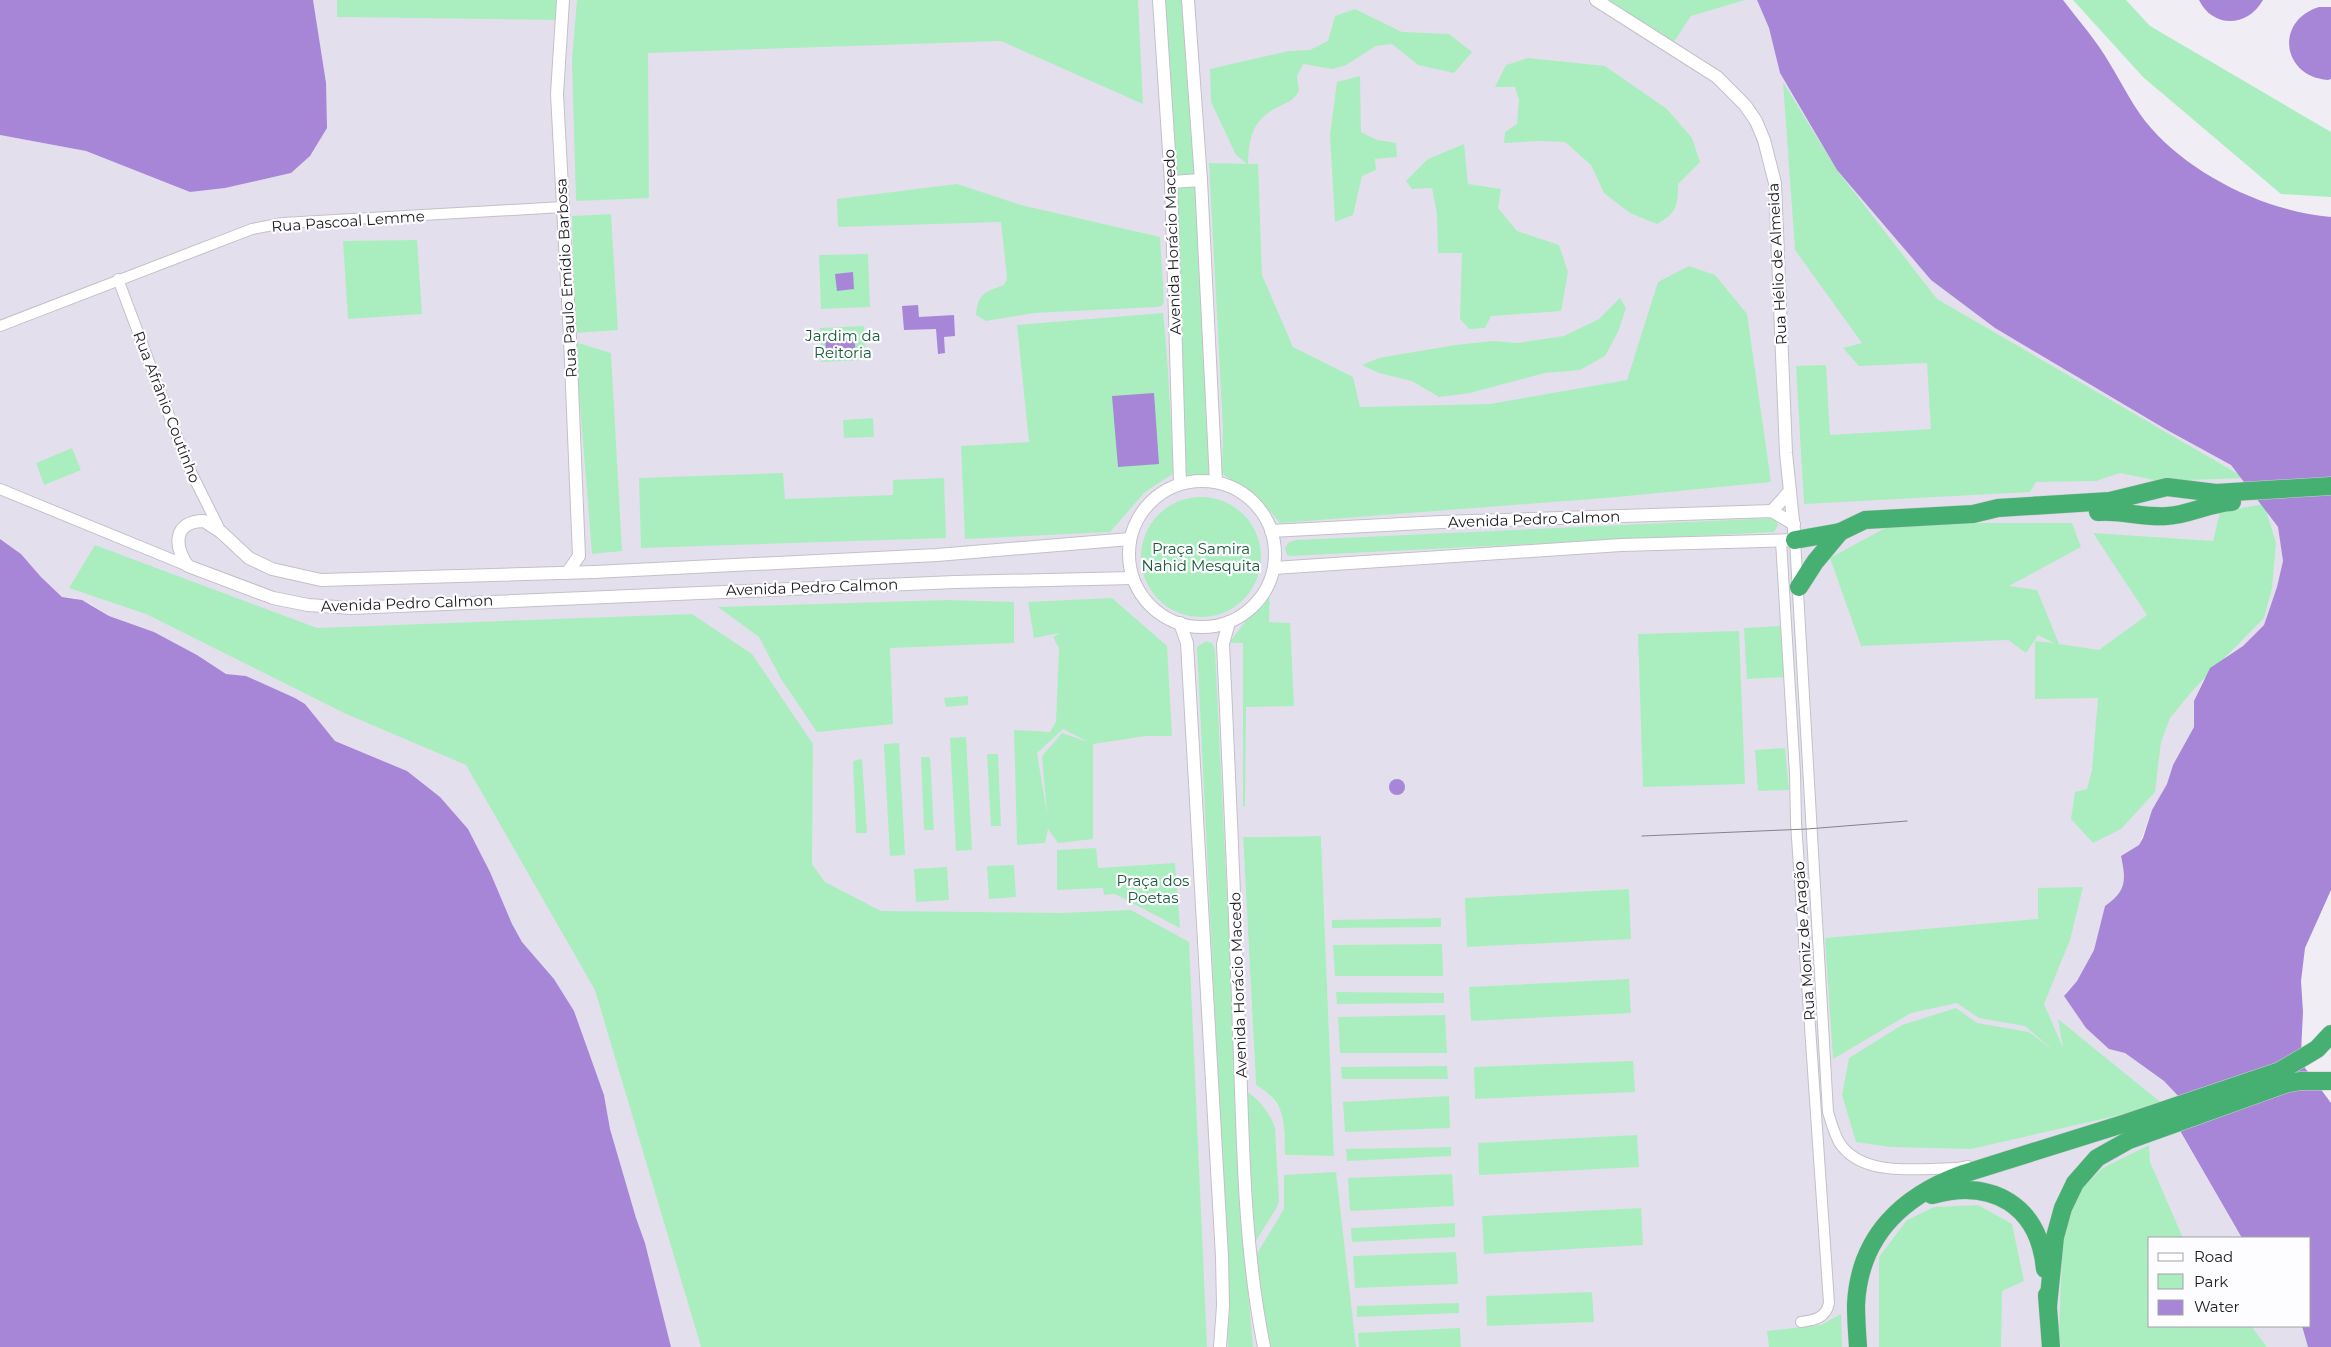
<svg xmlns="http://www.w3.org/2000/svg" width="2331" height="1347" font-family="Montserrat,sans-serif">
	<rect width="100%" height="100%" fill="#f0edf5"/>
	<!-- built -->
	<path fill="#e4dfed" fill-rule="evenodd" d="M313,0H1757L1769,28L1780,73L1837,170L1931,280L1995,328L2167,430L2231,465L2278,527L2283,561L2277,587L2264,625L2243,646L2218,661L2204,678L2194,701V727L2173,765L2167,784L2152,810L2139,845L2121,856L2125,873L2124,885L2117,897L2105,906L2094,950L2077,981L2065,993L2109,1049L2125,1053L2164,1081L2181,1099L2179,1130L2242,1238H2150V1326H2302L2308,1347H671L645,1243L636,1219L610,1129L604,1095L574,1011L554,979L522,942L512,925L490,872L468,829L407,771L335,741L305,704L295,698L246,676L226,674L197,655L154,632L109,616L91,604L75,598L62,597L41,577L21,554L0,539V135L86,151L190,192L225,188L291,173ZM1321,836L1334,1156L1285,1155L1284,1115L1268,1092L1256,1085L1243,837Z"/>
	<!-- green -->
	<g fill="#aaeec0" fill-rule="evenodd">
		<path d="M337,0H556V20L337,17Z"/>
		<path d="M577,0H1138L1143,104L1001,41L648,53L649,198L576,201L572,60Z"/>
		<path d="M1159,0H1188L1216,482L1198,481L1180,484Z"/>
		<path d="M1605,0H1745L1691,16L1673,43Z"/>
		<path d="M2073,0H2126L2150,26L2331,132V197L2281,194L2143,77Z"/>
		<path d="M1355,9L1402,32L1449,34L1472,52L1454,73L1418,65L1392,44L1376,46L1346,65L1332,69L1303,64L1297,76L1299,91C1292,102 1289,101 1278,107C1252,120 1249,138 1248,164H1258L1262,275L1293,347L1353,377L1360,407L1490,404L1627,380L1658,282L1689,266L1715,275L1747,314L1771,482L1617,497L1280,523L1259,498L1222,474L1223,428L1209,163L1247,164L1236,155L1211,102L1210,69L1289,51L1310,50L1328,41L1335,16Z"/>
		<path d="M1528,58L1605,66L1667,109L1692,138L1700,162L1678,184C1678,206 1677,213 1657,224L1630,213L1604,193L1591,165L1565,142L1538,141L1504,143L1505,132L1517,124L1519,100L1515,87H1495L1506,65Z"/>
		<path d="M1360,76L1361,132L1377,140L1396,143L1397,157L1375,159L1376,170L1362,176L1353,215L1335,222L1330,135L1337,82Z"/>
		<path d="M1783,82L1837,170L1937,299L2245,478L2159,481L2120,473L2096,481L2036,482L2030,492L1804,504L1796,366L1826,365L1830,435L1931,429L1927,363L1859,366L1843,348L1862,343L1795,250Z"/>
		<path d="M1464,144L1468,184L1501,189L1498,208L1517,231L1559,245L1568,272L1561,311L1491,316L1485,328L1469,329L1460,319L1462,253H1438L1437,214L1432,188L1412,189L1406,181L1428,159Z"/>
		<path d="M957,184L1021,205L1160,237L1164,302L1162,306L1156,307L1034,313L986,321L976,315C978,293 985,292 1004,285L1007,278L1001,222L838,227L837,199Z"/>
		<path d="M611,214L618,330L575,333L572,216Z"/>
		<path d="M417,240L422,314L348,319L343,241Z"/>
		<path d="M868,254L870,307L821,309L819,255Z"/>
		<path d="M1620,298L1626,308L1618,332L1605,356L1580,370L1545,373L1470,393L1439,397L1412,381L1379,373L1362,365L1379,358L1455,345L1493,341L1518,343L1564,336L1599,319Z"/>
		<path d="M1163,313C1169,366 1170,420 1174,473L1145,492L1110,532L965,539L961,446L1029,442L1017,325Z"/>
		<path d="M864,326L865,360L821,362L820,328Z"/>
		<path d="M575,342L611,353L622,551L592,554Z"/>
		<path d="M873,418L874,437L844,438L843,420Z"/>
		<path d="M72,448L81,470L44,485L36,463Z"/>
		<path d="M783,473L785,499L893,495V480L944,478L946,538L641,548L639,478Z"/>
		<circle cx="1201" cy="557" r="60"/>
		<path d="M2264,504L2276,543L2272,588L2264,618L2193,690L2170,718L2161,742L2155,792L2121,829L2093,843L2071,819L2075,792L2087,789L2092,770L2098,698L2035,699V641L2054,643L2038,635L2026,653L2008,640L1861,646L1830,558L1887,527L1975,523H2072L2081,547L2009,586L2037,590L2059,644L2099,650L2147,615L2093,533L2213,541L2220,512Z"/>
		<path d="M1775,518L1778,525L1774,532L1290,556L1287,555L1285,548L1289,542L1297,540Z"/>
		<path d="M95,545L317,628L692,614L752,654L813,744L812,864L825,882L881,911L1062,913L1131,910L1189,942L1207,1347H701L595,990L466,765L344,713L146,614L69,588Z"/>
		<path d="M1270,589L1269,622L1290,623L1294,706L1246,707L1245,807L1243,806V643H1229Z"/>
		<path d="M1112,598L1167,646L1172,736H1146L1093,744V839L1058,843L1048,829L1045,843L1017,845L1014,730L1050,732L1056,722L1059,648L1053,637L1060,633L1034,638L1028,602ZM1063,729L1088,742L1062,733L1042,756L1047,814L1037,753Z"/>
		<path d="M948,600L1014,602V643L890,648L893,724L817,732L781,679L759,637L718,607Z"/>
		<path d="M1782,626L1784,677L1747,679L1744,628Z"/>
		<path d="M1739,631L1745,784L1643,787L1638,634Z"/>
		<path d="M1206,641L1212,643L1215,650L1244,1244L1253,1347H1228L1226,1242L1197,647Z"/>
		<path d="M968,696V705L946,707L944,698Z"/>
		<path d="M966,737L972,850L956,851L950,738Z"/>
		<path d="M899,743L905,855L890,856L884,744Z"/>
		<path d="M1785,748L1789,790L1758,791L1755,750Z"/>
		<path d="M987,754H998L1001,826H991Z"/>
		<path d="M921,757H930L934,830H924Z"/>
		<path d="M862,759L867,833H856L853,761Z"/>
		<path d="M1321,836L1334,1156L1285,1155C1284,1123 1287,1103 1256,1085L1243,837Z"/>
		<path d="M1096,848L1098,868L1175,863L1180,928L1115,894L1104,895L1103,888L1057,890V850Z"/>
		<path d="M1014,865L1016,897L989,899L987,866Z"/>
		<path d="M947,867L949,900L916,902L914,869Z"/>
		<path d="M2083,887L2070,940L2044,1004L2063,1048L2058,1019L2164,1105L1971,1149L1890,1147L1856,1142L1842,1095L1849,1058L1902,1025L1956,1008L1977,1023L2029,1032L2053,1050L2025,1026L1979,1018L1957,1003L1911,1013L1833,1059L1825,938L2038,919V888Z"/>
		<path d="M1629,889L1631,939L1467,947L1465,898Z"/>
		<path d="M1441,918V927L1332,928V920Z"/>
		<path d="M1442,944L1443,976H1335L1333,945Z"/>
		<path d="M1629,979L1631,1013L1471,1021L1469,987Z"/>
		<path d="M1336,992L1444,993V1003L1337,1004Z"/>
		<path d="M1445,1015L1447,1053H1340L1338,1017Z"/>
		<path d="M1633,1061L1635,1092L1475,1099L1474,1067Z"/>
		<path d="M1447,1066L1448,1079H1342L1341,1067Z"/>
		<path d="M1245,1090C1258,1099 1270,1112 1275,1128L1279,1201L1277,1207L1254,1244Z"/>
		<path d="M1449,1096L1450,1128L1345,1132L1343,1102Z"/>
		<path d="M1637,1135L1639,1167L1479,1175L1478,1143Z"/>
		<path d="M2149,1145L2150,1162L2183,1238H2150V1326H2251L2267,1347H2061L2059,1333L2063,1226L2078,1192L2103,1168Z"/>
		<path d="M1451,1147V1156L1347,1161L1346,1149Z"/>
		<path d="M1336,1172L1356,1347H1270L1263,1318L1255,1257L1284,1209V1175Z"/>
		<path d="M1452,1174L1454,1206L1350,1211L1348,1178Z"/>
		<path d="M1978,1205L2012,1224L2024,1281L2002,1291L2001,1347H1879V1257L1907,1220L1934,1207Z"/>
		<path d="M1641,1208L1643,1245L1484,1254L1482,1216Z"/>
		<path d="M1455,1223V1237L1352,1242L1351,1228Z"/>
		<path d="M1456,1252L1458,1284L1355,1288L1353,1256Z"/>
		<path d="M1592,1292L1594,1322L1487,1326L1486,1296Z"/>
		<path d="M1459,1303V1313L1357,1317V1306Z"/>
		<path d="M1841,1314L1842,1347H1769L1767,1331L1821,1325Z"/>
		<path d="M1460,1328L1461,1347H1359L1358,1333Z"/>
	</g>
	<!-- water -->
	<g fill="#a786d8">
		<path d="M0,0H313L326,83L327,128L310,156L291,173L225,188L190,192L86,151L0,135Z"/>
		<path d="M1757,0H2063C2079,21 2097,41 2110,64C2123,85 2134,109 2151,128C2193,176 2268,212 2331,217V890L2305,948L2301,981L2303,1012L2301,1053L2305,1068L2331,1103V1347H2308L2302,1326H2310V1238H2242L2179,1129L2181,1099L2164,1081L2125,1053L2109,1049L2086,1028L2064,996L2077,981L2094,950L2105,906C2127,891 2126,880 2121,856L2139,845L2143,838L2152,810L2167,784L2173,765L2194,727V701L2210,668L2243,646L2264,625L2277,587L2283,561L2278,527L2231,465L2167,430L1995,328L1931,280L1837,170L1780,73L1769,28Z"/>
		<path d="M2199,0H2263C2248,27 2213,29 2199,0Z"/>
		<path d="M2319,7H2331V79L2328,80C2282,77 2274,21 2319,7Z"/>
		<path d="M853,272L854,289L837,291L835,274Z"/>
		<path d="M918,305L919,317L954,315L955,336L944,337L945,353L938,354L936,329L904,330L902,306Z"/>
		<path d="M825,338H854L856,352L826,353Z"/>
		<path d="M1154,393L1159,464L1118,467L1112,396Z"/>
		<path d="M0,539L21,554L41,577L62,597L82,600L109,616L154,632L197,655L226,674L246,676L295,698L305,704L335,741L407,771L440,797L468,829L490,872L512,924L522,942L554,979L574,1011L604,1095L610,1129L636,1218L645,1243L671,1347H0Z"/>
		<circle cx="1397" cy="787" r="8"/>
	</g>
	<g fill="none" stroke-linecap="round" stroke-linejoin="round">
		<defs>
			<g id="minor">
				<path d="M118,279L188,466L221,532"/>
				<path d="M0,326L252,229L283,223L563,207"/>
				<path d="M0,489L188,566"/>
				<path d="M1795,540L1828,1112C1831,1122 1834,1133 1839,1142C1862,1179 1922,1168 1958,1168L1968,1166"/>
				<path d="M1781,541L1795,773L1796,823L1829,1303C1826,1318 1815,1320 1801,1322"/>
			</g>
			<g id="tertiary">
				<path d="M563,0L557,94L570,338L579,556L567,573"/>
				<path d="M1159,0L1171,182L1180,484"/>
				<path d="M1188,0L1201,180L1216,482"/>
				<path d="M1171,182L1201,180"/>
				<circle cx="1202" cy="554" r="73"/>
				<path d="M1772,511L1790,491"/>
				<path d="M1271,531L1441,522L1772,511L1794,524"/>
				<path d="M1130,539L937,555L594,572L321,580L272,569L249,558L221,532L204,521C174,521 173,545 188,566L273,598L308,605L351,608L955,582L1133,578"/>
				<path d="M1274,568L1621,545L1795,540L1786,453L1775,183L1764,140L1756,121L1745,105L1717,77L1596,0"/>
				<path d="M1229,622L1223,644C1229,773 1235,902 1239,1030C1243,1136 1243,1243 1264,1347"/>
				<path d="M1180,623L1187,643L1222,1257L1223,1306L1220,1347"/>
			</g>
			<g id="motorway">
				<path d="M2098,512C2121,510 2144,518 2167,516C2189,515 2209,503 2232,502"/>
				<path d="M1795,540L1840,532L1865,520L1973,514L1998,508L2110,501L2167,487L2216,493L2331,486"/>
				<path d="M1799,587L1815,562L1840,532"/>
				<path d="M1932,1195C1993,1178 2039,1206 2045,1269"/>
				<path d="M2047,1295L2051,1347"/>
				<path d="M2048,1306L2055,1237L2063,1208L2075,1183L2097,1158L2129,1140L2288,1083L2301,1081H2331"/>
				<path d="M1858,1347C1857,1333 1856,1319 1856,1305C1859,1237 1902,1196 1963,1174L2126,1123L2280,1071L2317,1049L2331,1034"/>
			</g>
		</defs>
		<!-- minor casing -->
		<use href="#minor" stroke="#c3c0c7" stroke-width="12"/>
		<!-- tertiary casing -->
		<use href="#tertiary" stroke="#c3c0c7" stroke-width="14"/>
		<!-- motorway casing -->
		<use href="#motorway" stroke="#cdcdce" stroke-width="19"/>
		<!-- minor -->
		<use href="#minor" stroke="#fff" stroke-width="10"/>
		<!-- tertiary -->
		<use href="#tertiary" stroke="#fff" stroke-width="12"/>
		<!-- motorway -->
		<use href="#motorway" stroke="#46b072" stroke-width="18"/>
		<!-- tram -->
		<path stroke="#858388" stroke-width="1" d="M1642,836L1807,829L1907,821"/>
	</g>
	<g text-anchor="middle" dominant-baseline="central" stroke-width="4.5" stroke-linejoin="round" paint-order="stroke">
		<!-- street labels -->
		<g font-size="15" fill="#1d1c1f" stroke="#fdfcff">
			<text transform="translate(348 221) rotate(-4)">Rua Pascoal Lemme</text>
			<text transform="translate(1172 242) rotate(-92)">Avenida Horácio Macedo</text>
			<text transform="translate(1777 264) rotate(-93)">Rua Hélio de Almeida</text>
			<text transform="translate(566 278) rotate(-93)">Rua Paulo Emídio Barbosa</text>
			<text transform="translate(167 407) rotate(69)">Rua Afrânio Coutinho</text>
			<text transform="translate(1534 519) rotate(-2)">Avenida Pedro Calmon</text>
			<text transform="translate(812 587) rotate(-2)">Avenida Pedro Calmon</text>
			<text transform="translate(407 603) rotate(-2)">Avenida Pedro Calmon</text>
			<text transform="translate(1804 941) rotate(-94)">Rua Moniz de Aragão</text>
			<text transform="translate(1238 985) rotate(-92)">Avenida Horácio Macedo</text>
		</g>
		<!-- park labels -->
		<g font-size="15" fill="#195c37" stroke="#fdfcff">
			<text x="843" y="335">Jardim da<tspan x="843" dy="17">Reitoria</tspan></text>
			<text x="1201" y="548">Praça Samira<tspan x="1201" dy="17">Nahid Mesquita</tspan></text>
			<text x="1153" y="880">Praça dos<tspan x="1153" dy="17">Poetas</tspan></text>
		</g>
	</g>
	<!-- legend -->
	<rect x="2148" y="1237" width="162" height="90" fill="#fdfcff" stroke="#a3a2a5"/>
	<rect x="2158" y="1253" width="25" height="8" fill="#ffffff" stroke="#a3a2a5"/>
	<text x="2194" y="1262" font-size="15" fill="#1d1c1f">Road</text>
	<rect x="2158" y="1274" width="25" height="15" fill="#aaeec0" stroke="#a3a2a5"/>
	<text x="2194" y="1287" font-size="15" fill="#1d1c1f">Park</text>
	<rect x="2158" y="1300" width="25" height="15" fill="#a786d8" stroke="#a3a2a5"/>
	<text x="2194" y="1312" font-size="15" fill="#1d1c1f">Water</text>
</svg>
